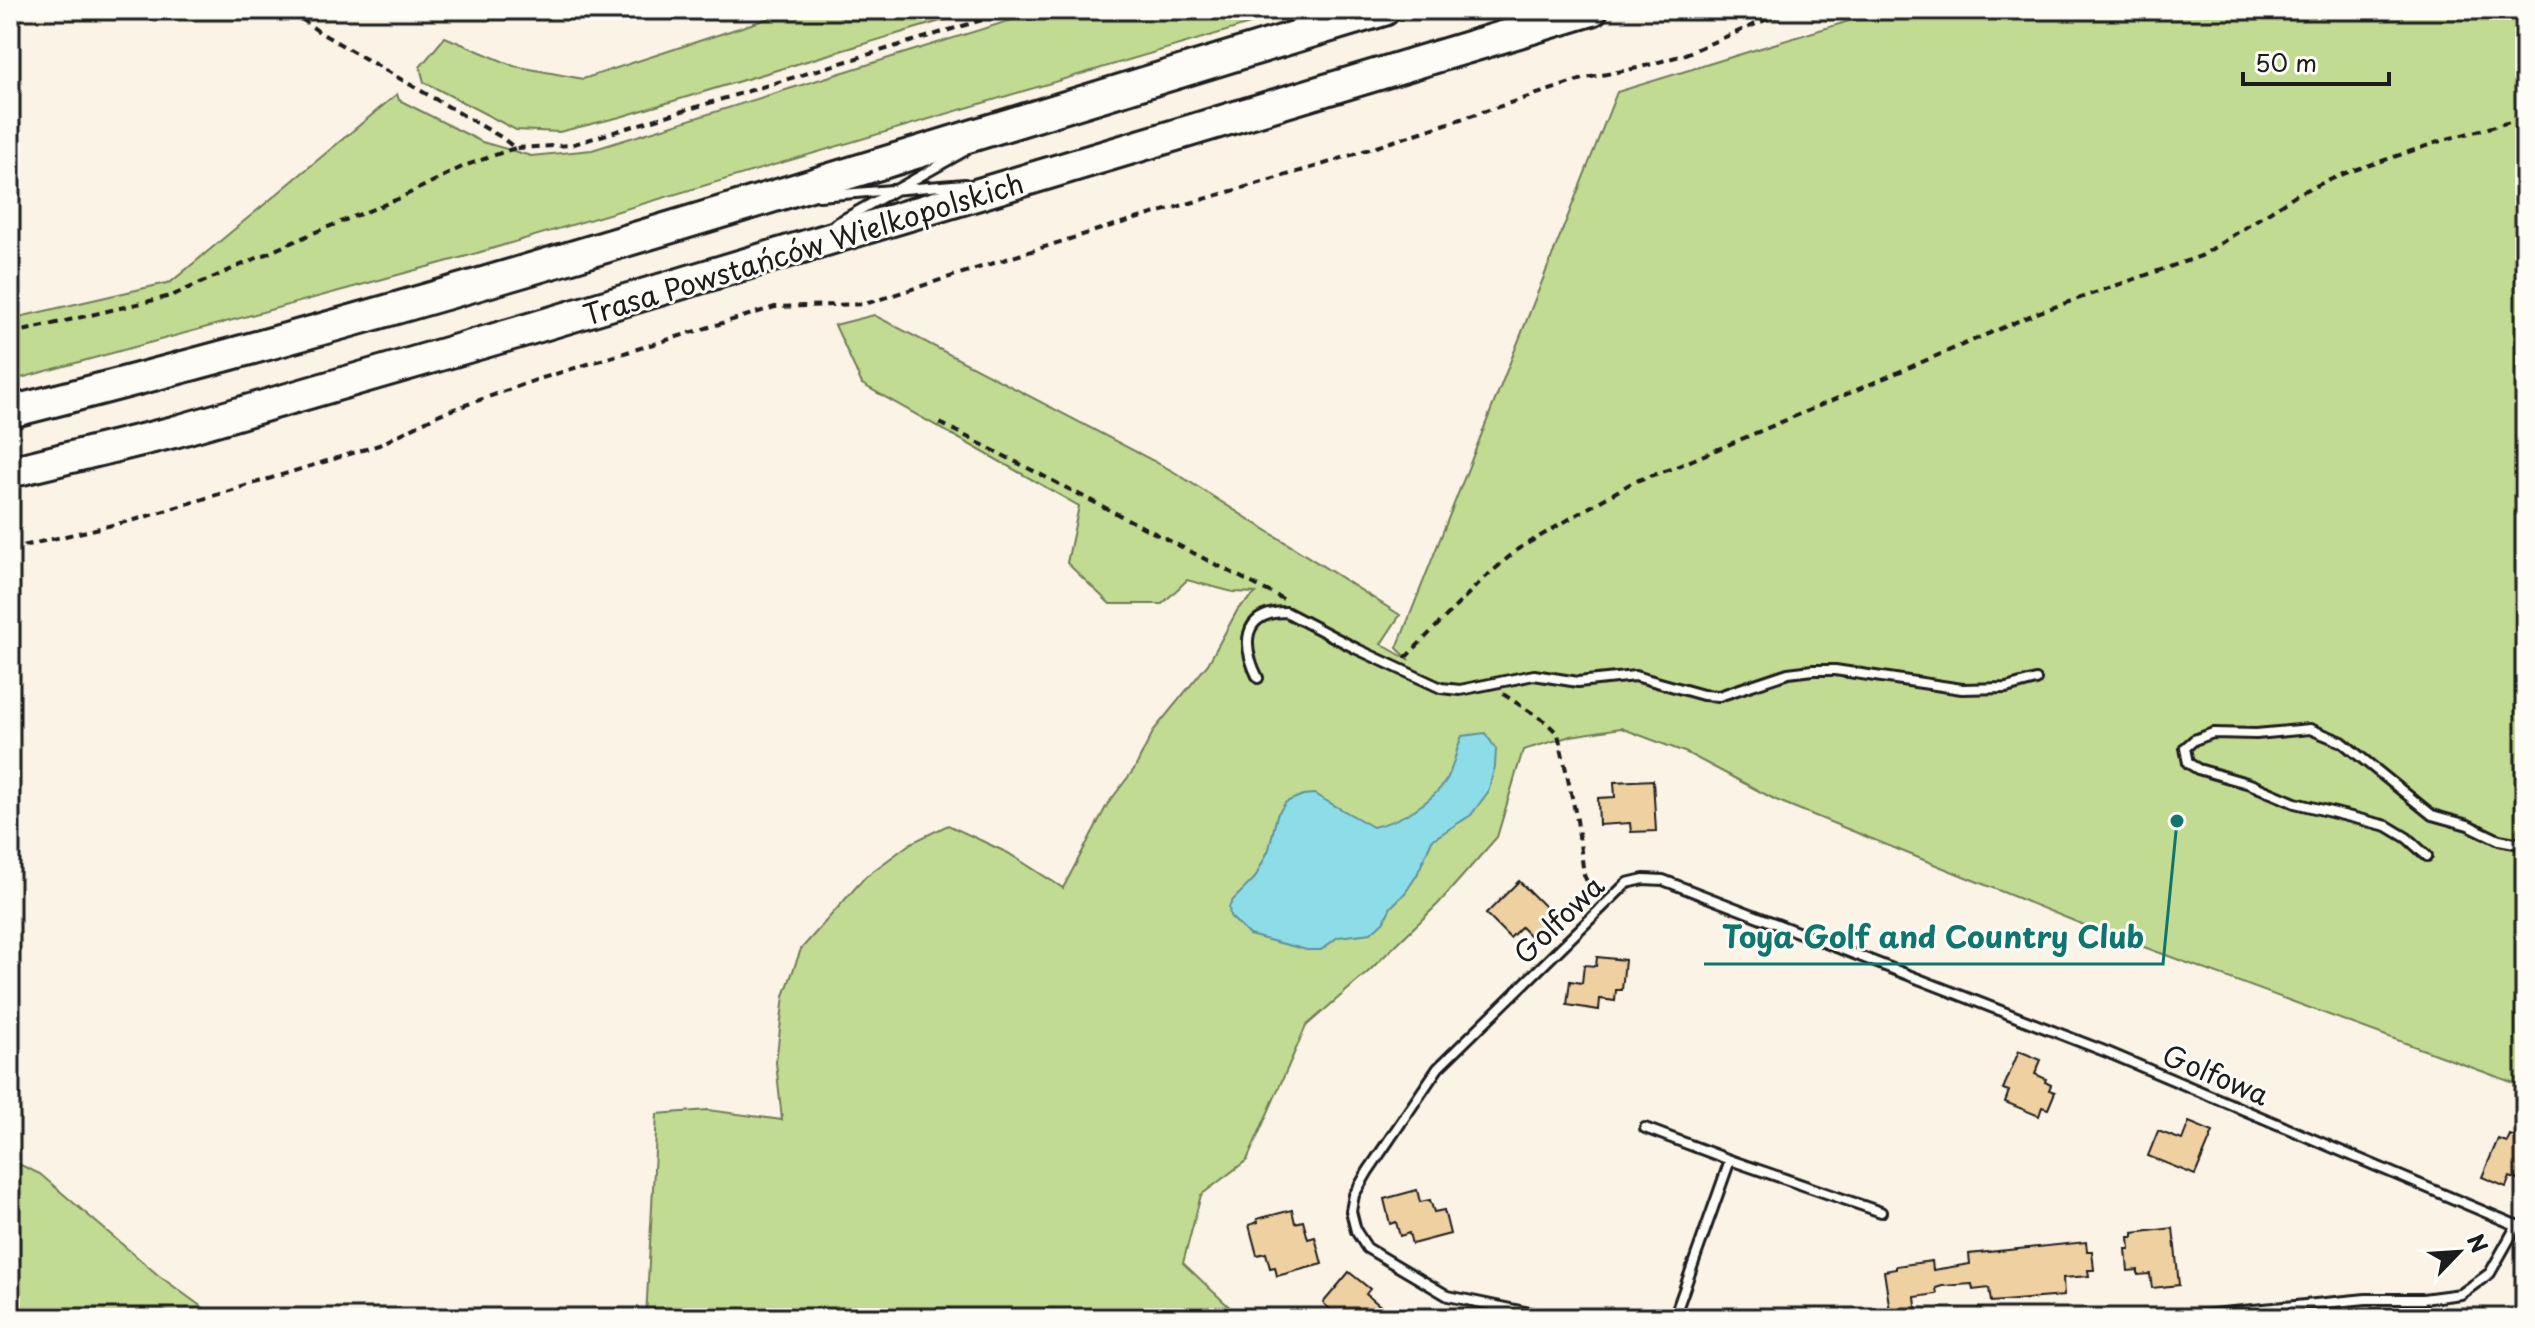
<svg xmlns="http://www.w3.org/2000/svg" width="2535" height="1328" font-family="'Playpen Sans',sans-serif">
	<rect width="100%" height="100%" fill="#faf3e6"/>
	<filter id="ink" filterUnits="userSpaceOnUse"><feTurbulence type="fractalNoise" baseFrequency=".0125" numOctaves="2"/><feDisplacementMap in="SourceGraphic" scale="16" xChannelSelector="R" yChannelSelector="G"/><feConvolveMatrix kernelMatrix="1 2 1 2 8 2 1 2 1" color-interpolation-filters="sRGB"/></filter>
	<g filter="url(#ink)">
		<!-- green -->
		<g fill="#c2db92" stroke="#6f7c57" stroke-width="2">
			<path d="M794,10H977L620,117L559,132L516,130L424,82L420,67L445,37L514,66L583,79Z"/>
			<path d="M1044,10H1297L467,256L10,381V319L171,282L397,94L399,100L482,142L531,156L592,150Z"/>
			<path d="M1885,10H2525V1087L2084,925L1776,800L1687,753L1621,728L1571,736L1523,750L1497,837L1438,904L1368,972L1306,1026L1247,1160L1201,1195L1183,1263L1241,1318H646L657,1114L708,1110L782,1120L776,1062L784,996L801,949L865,877L911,843L948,825L1008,853L1063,888L1107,805L1135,768L1154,730L1208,664L1238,609L1256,593L1233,592L1187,580L1162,604H1110L1067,563L1079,506L862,384L835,325L874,315L1171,470L1400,615L1381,644L1409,660L1397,648L1617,92Z"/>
			<path d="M10,1160L40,1174L158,1275L217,1318H10Z"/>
		</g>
		<!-- water -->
		<path fill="#8ddde9" stroke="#609097" stroke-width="2" d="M1485,733L1496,749L1495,766L1488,792L1471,815L1432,840L1417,875L1405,893L1391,907L1384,921L1371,933L1338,937L1321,950H1307L1249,935L1230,916L1229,907L1233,900L1255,878L1269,849L1277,815L1286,802L1303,795L1314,794L1373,827C1400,821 1432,803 1447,779C1454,766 1456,749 1462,736Z"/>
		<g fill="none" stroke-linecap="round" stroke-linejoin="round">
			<!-- stream -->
			<path stroke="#609097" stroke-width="6" d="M10,1298L28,1318"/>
		</g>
		<!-- building -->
		<g fill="#eed0a1" stroke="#1c1c1c" stroke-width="2">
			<path d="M1653,780L1656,831L1631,832L1630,823L1599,825L1598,798L1615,797L1614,782Z"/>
			<path d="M1519,881L1553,915L1531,937L1521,927L1510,938L1486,914Z"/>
			<path d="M1597,957L1625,960L1622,990H1616L1615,1001L1600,999L1599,1010L1567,1005L1570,981L1582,983L1584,965L1596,966Z"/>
			<path d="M2019,1051L2041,1060L2035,1074L2046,1079L2045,1082L2051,1085L2049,1090L2055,1092L2048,1109L2042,1107L2039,1116L2005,1102L2009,1091L2003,1089Z"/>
			<path d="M2189,1122L2213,1132L2195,1175L2148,1156L2158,1131L2182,1140Z"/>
			<path d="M2510,1135L2525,1141V1183L2510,1177L2506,1187L2482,1177L2498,1139L2507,1142Z"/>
			<path d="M1417,1190L1420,1202L1430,1200L1434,1212L1444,1210L1450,1234L1412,1244L1409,1233L1400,1236L1396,1222L1390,1224L1384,1199Z"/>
			<path d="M1292,1210L1295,1223L1303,1221L1308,1239L1315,1237L1322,1264L1277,1276L1275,1267L1270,1268L1266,1253L1257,1255L1249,1225L1258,1222L1257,1219Z"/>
			<path d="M2173,1228L2179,1285L2152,1288L2150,1274L2138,1275V1270L2128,1271L2126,1249H2130L2129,1237H2133V1233Z"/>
			<path d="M2086,1242L2087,1251H2092L2094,1270H2088L2089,1276L2063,1278L2064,1296L1991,1302L1989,1288L1973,1290L1972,1284L1942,1286L1936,1288L1937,1294L1915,1297L1917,1315L1891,1318L1884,1271L1896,1269V1266L1932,1261L1933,1270L1970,1264L1969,1254Z"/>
			<path d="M1349,1272L1370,1289L1366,1294L1384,1309L1377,1318H1327L1333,1312L1323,1303Z"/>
		</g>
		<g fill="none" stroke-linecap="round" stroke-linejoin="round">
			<defs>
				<g id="service">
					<path d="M819,196L965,184"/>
					<path d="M835,224L963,152"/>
					<path d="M1258,678C1242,646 1241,612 1286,612L1357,649L1441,688L1460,690L1534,675L1578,682L1635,676L1703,695L1719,696L1788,673L1813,670H1835L1962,689L2006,688L2036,680"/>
					<path d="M2427,856L2407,838L2387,826L2295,803L2250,784L2198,769L2188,763L2185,748L2194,740L2213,733L2256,734L2310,729L2342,742L2432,815L2468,825L2499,840L2515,843L2525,840"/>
					<path d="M1645,1128L1730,1160L1674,1318"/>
					<path d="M1730,1160L1881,1212"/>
					<path d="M1554,1318L1448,1296L1367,1248L1356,1231L1351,1211L1354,1195L1368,1171L1438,1068L1627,883L1644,879L1663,880L2107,1052L2525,1229"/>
					<path d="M2171,1318L2366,1299H2423L2461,1294L2490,1273L2517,1225"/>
				</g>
				<g id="motorway">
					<path d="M10,412C473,296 927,147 1384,10"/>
					<path d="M10,472L174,432L516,333L1592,10"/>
				</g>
			</defs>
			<!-- service casing -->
			<use href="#service" stroke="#1c1c1c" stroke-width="14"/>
			<!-- motorway casing -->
			<use href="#motorway" stroke="#1c1c1c" stroke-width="36"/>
			<!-- path -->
			<g stroke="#1c1c1c" stroke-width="4" stroke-dasharray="8 6" stroke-linecap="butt">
				<path d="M290,10L319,32L501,137L515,148L571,145L1015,10"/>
				<path d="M10,334L171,296L318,231L398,199L464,166L515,148"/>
				<path d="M940,423L1283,599"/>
				<path d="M10,549L138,519L379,445L440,414L539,379L775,307L865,304L1101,229L1318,166L1586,78L1638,68L1683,55L1770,18L1799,10"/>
				<path d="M1405,658L1480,582L1518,549L1633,482L1676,467L2037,313L2201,256L2297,194L2346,173L2447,139L2525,118"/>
				<path d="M1503,694L1546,722L1558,734L1577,820L1584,875L1595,899"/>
			</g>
			<!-- service -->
			<use href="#service" stroke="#fdfcf7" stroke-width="8"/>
			<!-- motorway -->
			<use href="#motorway" stroke="#fdfcf7" stroke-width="30"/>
		</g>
	</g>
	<g text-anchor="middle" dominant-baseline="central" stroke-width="6" stroke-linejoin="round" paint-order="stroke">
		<!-- street labels -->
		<g font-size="28" fill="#1c1c1c" stroke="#fdfcf7">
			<text transform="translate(803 248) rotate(-17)">Trasa Powstańców Wielkopolskich</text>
			<text transform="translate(1558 919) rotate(-44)">Golfowa</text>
			<text transform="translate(2216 1074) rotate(23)">Golfowa</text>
		</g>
	</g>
	<!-- callouts -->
	<path fill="none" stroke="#0f766e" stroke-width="3" d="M2177 821L2163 964H1704"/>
	<circle fill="#0f766e" stroke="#fdfcf7" stroke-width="3" cx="2177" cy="821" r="8"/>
	<g font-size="30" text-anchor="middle" font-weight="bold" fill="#0f766e" stroke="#fdfcf7" stroke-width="6" stroke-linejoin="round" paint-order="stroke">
		<text x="1933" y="948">Toya Golf and Country Club</text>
	</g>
	<!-- margin -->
	<rect width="2535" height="1328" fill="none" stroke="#fdfcf7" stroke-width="40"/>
	<rect x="20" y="20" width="2495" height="1288" fill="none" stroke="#1c1c1c" stroke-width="3" filter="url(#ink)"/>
	<!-- north arrow -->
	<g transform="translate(2459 1252) rotate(65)" stroke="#fdfcf7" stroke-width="6" paint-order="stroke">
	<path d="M0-6L14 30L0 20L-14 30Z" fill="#1c1c1c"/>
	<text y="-12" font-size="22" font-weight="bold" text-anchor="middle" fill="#1c1c1c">N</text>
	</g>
	<!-- scale -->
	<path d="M2243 72v12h146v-12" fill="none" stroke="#1c1c1c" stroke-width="4"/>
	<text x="2255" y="72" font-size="24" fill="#1c1c1c" stroke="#fdfcf7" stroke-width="6" paint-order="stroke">50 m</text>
</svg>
